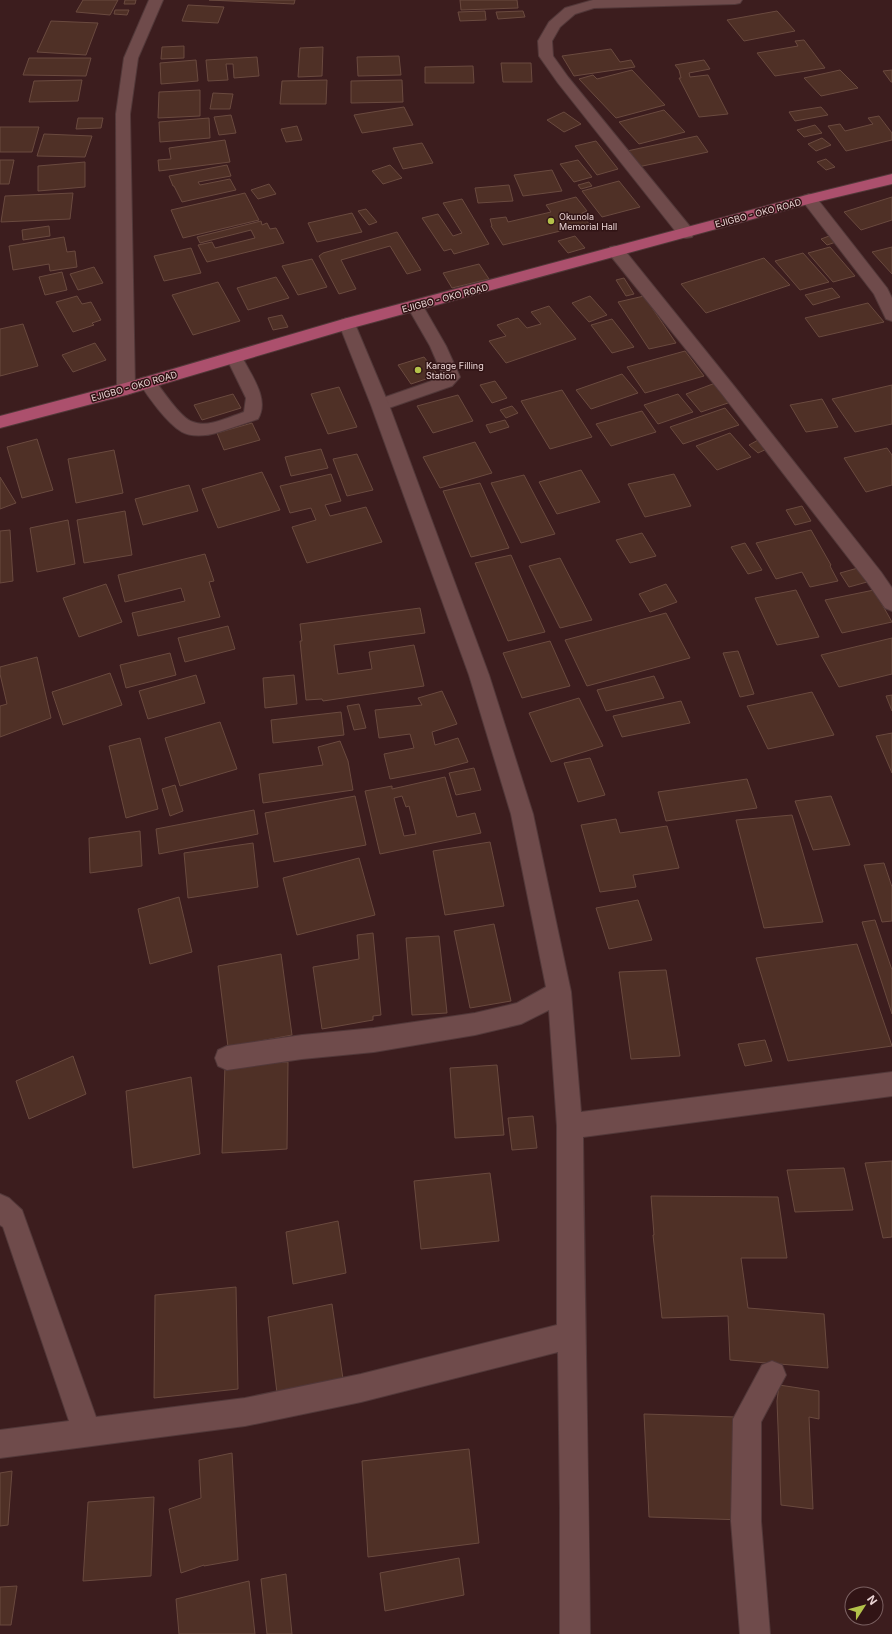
<svg xmlns="http://www.w3.org/2000/svg" width="892" height="1634" font-family="Inter,sans-serif">
	<rect width="100%" height="100%" fill="#3c1d1e"/>
	<!-- building -->
	<g fill="#4f3026" stroke="#6a4a3f" fill-rule="evenodd">
		<path d="M83,0H118L110,15L76,12Z"/>
		<path d="M125,0H136L135,4H124Z"/>
		<path d="M209,0H295L294,4Z"/>
		<path d="M460,0H517L518,8L461,10Z"/>
		<path d="M188,5L224,7L218,23L182,21Z"/>
		<path d="M115,10H129L127,15L114,14Z"/>
		<path d="M485,11L486,20L460,21L458,12Z"/>
		<path d="M523,11L525,17L498,19L496,12Z"/>
		<path d="M777,11L795,31L744,41L727,20Z"/>
		<path d="M51,21L98,23L86,55L37,52Z"/>
		<path d="M804,40L825,68L775,76L757,53L798,46L795,41Z"/>
		<path d="M184,46V58L161,59L162,47Z"/>
		<path d="M323,47L322,76L298,77L300,48Z"/>
		<path d="M611,49L620,62L631,60L635,67L574,76L562,56Z"/>
		<path d="M399,56L401,75L358,76L357,57Z"/>
		<path d="M257,57L259,76L234,78L233,64H226L228,80L208,81L206,60Z"/>
		<path d="M29,58H91L86,76L23,75Z"/>
		<path d="M196,60L198,81L161,84L160,63Z"/>
		<path d="M704,60L710,69L689,73L690,77L708,75L728,114L699,117L679,78H681L679,70L675,65Z"/>
		<path d="M501,63H531L532,82H503Z"/>
		<path d="M473,66L474,83H425V67Z"/>
		<path d="M632,70L665,105L616,118L579,79L593,75L597,79Z"/>
		<path d="M840,70L858,88L821,96L804,78Z"/>
		<path d="M892,70V82H891L883,71Z"/>
		<path d="M82,80L78,101L29,102L34,81Z"/>
		<path d="M327,80L326,104H280L282,81Z"/>
		<path d="M402,80L403,102L351,103V81Z"/>
		<path d="M200,90V116L158,118L159,92Z"/>
		<path d="M213,93L233,94L230,109H210Z"/>
		<path d="M404,107L413,125L362,133L354,115Z"/>
		<path d="M821,107L828,115L795,121L789,112Z"/>
		<path d="M664,110L685,132L639,144L619,122Z"/>
		<path d="M564,112L581,124L564,132L547,120Z"/>
		<path d="M231,115L236,133L219,135L214,117Z"/>
		<path d="M879,116L892,133V140L846,151L828,126L840,124L845,131L873,124L868,118Z"/>
		<path d="M78,118H103L101,128L76,129Z"/>
		<path d="M209,118L210,138L160,142L159,122Z"/>
		<path d="M815,125L822,133L804,137L797,130Z"/>
		<path d="M297,126L302,140L286,142L281,129Z"/>
		<path d="M0,127H39L32,152H0Z"/>
		<path d="M44,134L92,136L85,157L37,156Z"/>
		<path d="M697,136L708,152L638,167L627,151Z"/>
		<path d="M822,138L831,145L816,151L808,144Z"/>
		<path d="M225,140L230,162L159,171L158,160L171,159L169,148Z"/>
		<path d="M596,141L618,169L597,175L575,146Z"/>
		<path d="M422,143L433,163L403,169L393,148Z"/>
		<path d="M826,159L835,167L826,170L817,162Z"/>
		<path d="M0,160H14L9,184H0Z"/>
		<path d="M578,160L592,177L574,182L560,164Z"/>
		<path d="M85,162V187L38,191V166Z"/>
		<path d="M227,165L231,176L198,182L200,185L230,179L236,190L182,202L174,186H173L169,176Z"/>
		<path d="M390,165L402,178L383,184L372,171Z"/>
		<path d="M552,170L562,191L523,196L514,175Z"/>
		<path d="M619,181L640,207L602,217L582,191Z"/>
		<path d="M589,182L592,186L581,189L578,185Z"/>
		<path d="M269,184L276,194L258,199L251,190Z"/>
		<path d="M509,185L513,201L478,203L475,188Z"/>
		<path d="M73,193L70,219L1,222L5,196Z"/>
		<path d="M245,193L259,220L183,238L171,210Z"/>
		<path d="M576,197L587,211L582,213L589,224L503,245L491,226H492L490,219L506,217L508,222L551,212L546,205Z"/>
		<path d="M892,197V220L861,230L844,212Z"/>
		<path d="M462,199L489,244L454,254L451,249L444,251L422,218L438,214L453,236L462,233L443,203Z"/>
		<path d="M366,209L377,222L369,225L358,211Z"/>
		<path d="M352,213L362,232L317,242L308,223Z"/>
		<path d="M261,221L262,225L267,223L270,229L276,228L284,243L207,262L198,245L212,242L215,248L255,238L251,230L200,243L197,237Z"/>
		<path d="M49,226L50,236L23,240L22,230Z"/>
		<path d="M397,232L421,270L407,274L390,246L341,260L356,289L339,294L319,256L323,253Z"/>
		<path d="M832,235L839,241L827,245L821,239Z"/>
		<path d="M575,236L585,248L568,253L558,241Z"/>
		<path d="M64,237L67,252L75,251L77,267L50,271L49,264L13,270L9,246Z"/>
		<path d="M830,247L855,276L833,282L808,253Z"/>
		<path d="M892,247V274L872,252Z"/>
		<path d="M191,248L201,273L164,281L154,256Z"/>
		<path d="M803,253L829,282L800,290L775,261Z"/>
		<path d="M764,258L790,285L706,313L681,284Z"/>
		<path d="M312,259L327,287L298,295L282,266Z"/>
		<path d="M479,264L489,279L452,288L443,273Z"/>
		<path d="M94,267L103,283L78,290L70,274Z"/>
		<path d="M62,272L67,290L45,295L39,277Z"/>
		<path d="M276,277L289,298L248,310L237,288Z"/>
		<path d="M624,278L634,294L626,296L616,280Z"/>
		<path d="M218,282L240,321L193,335L172,295Z"/>
		<path d="M832,288L840,297L813,305L805,295Z"/>
		<path d="M77,296L82,304L91,302L101,320L92,323L94,325L73,332L56,302Z"/>
		<path d="M590,296L607,315L589,322L572,303Z"/>
		<path d="M644,296L676,343L649,349L618,302Z"/>
		<path d="M868,303L884,322L819,337L805,318Z"/>
		<path d="M549,306L576,339L506,363L489,341L506,336L497,325L518,318L527,328L541,324L531,312Z"/>
		<path d="M282,315L288,327L273,330L268,318Z"/>
		<path d="M612,319L634,347L612,353L591,325Z"/>
		<path d="M23,324L38,366L0,376V329Z"/>
		<path d="M95,343L106,360L73,372L62,355Z"/>
		<path d="M685,351L704,376L645,393L627,367Z"/>
		<path d="M424,357L438,375L411,384L398,365Z"/>
		<path d="M622,374L638,393L591,409L576,390Z"/>
		<path d="M495,381L507,398L492,403L480,385Z"/>
		<path d="M718,382L734,401L701,412L686,394Z"/>
		<path d="M892,385V424L855,432L832,399Z"/>
		<path d="M339,387L357,427L328,434L311,394Z"/>
		<path d="M562,390L592,437L550,449L521,401Z"/>
		<path d="M233,394L241,408L202,420L194,405Z"/>
		<path d="M678,394L693,412L658,424L644,405Z"/>
		<path d="M458,395L473,421L433,433L417,406Z"/>
		<path d="M822,399L838,427L806,432L790,405Z"/>
		<path d="M512,406L518,413L506,418L500,410Z"/>
		<path d="M725,408L739,425L683,444L670,427Z"/>
		<path d="M642,411L656,432L611,446L596,424Z"/>
		<path d="M505,420L509,427L490,433L486,425Z"/>
		<path d="M252,423L260,440L224,450L217,433Z"/>
		<path d="M730,433L751,457L717,470L696,446Z"/>
		<path d="M37,439L53,490L22,498L7,447Z"/>
		<path d="M760,439L769,448L758,453L749,445Z"/>
		<path d="M475,442L492,473L440,488L423,457Z"/>
		<path d="M887,448L892,455V485L866,492L844,458Z"/>
		<path d="M321,449L328,468L291,476L285,457Z"/>
		<path d="M114,450L123,493L76,503L68,459Z"/>
		<path d="M357,454L373,490L347,496L333,459Z"/>
		<path d="M581,470L600,502L557,514L539,482Z"/>
		<path d="M262,472L280,510L218,528L202,489Z"/>
		<path d="M331,474L341,501L325,505L330,516L366,507L382,542L307,563L292,527L316,520L311,508L290,513L280,486Z"/>
		<path d="M674,474L691,506L645,517L628,484Z"/>
		<path d="M524,475L555,534L521,543L491,483Z"/>
		<path d="M0,477L16,503L0,509Z"/>
		<path d="M480,483L509,548L471,557L443,491Z"/>
		<path d="M189,485L198,511L143,525L135,499Z"/>
		<path d="M802,506L811,521L795,525L786,510Z"/>
		<path d="M125,511L132,555L84,563L77,520Z"/>
		<path d="M68,520L75,564L37,572L30,528Z"/>
		<path d="M10,530L13,581L0,583V531Z"/>
		<path d="M811,530L831,565L830,566L838,581L810,587L802,572L776,579L756,543Z"/>
		<path d="M642,533L656,556L630,563L616,540Z"/>
		<path d="M745,543L762,570L748,574L731,547Z"/>
		<path d="M205,554L214,581L209,582L220,617L138,636L132,613L185,601L181,588L125,602L118,575Z"/>
		<path d="M511,555L545,632L508,641L475,563Z"/>
		<path d="M560,558L592,620L560,628L529,566Z"/>
		<path d="M858,568L867,582L849,587L840,573Z"/>
		<path d="M106,584L122,622L79,637L63,598Z"/>
		<path d="M666,584L677,602L650,612L639,594Z"/>
		<path d="M796,590L819,637L777,645L755,598Z"/>
		<path d="M874,590L892,622L842,633L825,600Z"/>
		<path d="M420,608L425,633L334,645L338,674L372,669L369,652L414,645L424,686L323,701L322,699L306,700L300,641H302L300,624Z"/>
		<path d="M666,613L690,658L587,686L565,640Z"/>
		<path d="M228,626L235,649L185,662L178,638Z"/>
		<path d="M892,638V674L839,687L821,655Z"/>
		<path d="M550,641L570,686L522,698L503,653Z"/>
		<path d="M738,651L754,694L740,697L723,653Z"/>
		<path d="M170,653L176,675L126,688L120,665Z"/>
		<path d="M37,657L51,718L0,737V706L7,704L0,674V667Z"/>
		<path d="M110,673L122,705L63,725L52,692Z"/>
		<path d="M196,675L205,703L148,719L139,691Z"/>
		<path d="M294,675L297,704L265,708L263,678Z"/>
		<path d="M654,676L664,698L606,711L597,690Z"/>
		<path d="M442,691L457,724L432,732L435,745L458,738L468,762L442,769L390,779L384,754L414,748L410,734L379,738L375,710L422,705L418,698Z"/>
		<path d="M812,692L834,735L768,749L747,706Z"/>
		<path d="M892,695V711L886,696Z"/>
		<path d="M579,698L603,746L551,762L529,713Z"/>
		<path d="M681,701L690,723L622,737L613,716Z"/>
		<path d="M359,704L366,728L354,730L347,706Z"/>
		<path d="M341,712L344,735L273,743L271,720Z"/>
		<path d="M220,722L237,769L180,786L165,738Z"/>
		<path d="M892,733V773L876,736Z"/>
		<path d="M140,738L158,809L126,818L109,746Z"/>
		<path d="M340,741L348,761L353,790L263,803L259,774L323,765L318,747Z"/>
		<path d="M590,758L605,795L578,802L564,763Z"/>
		<path d="M474,768L481,790L456,795L449,773Z"/>
		<path d="M445,777L457,817L475,813L481,833L380,854L365,791L392,786V789ZM402,796L406,807L409,806L416,834L404,836L394,798Z"/>
		<path d="M747,779L757,808L666,821L658,792Z"/>
		<path d="M175,785L183,811L170,816L162,789Z"/>
		<path d="M355,796L366,845L274,862L265,813Z"/>
		<path d="M831,796L850,845L813,850L795,801Z"/>
		<path d="M254,810L258,834L159,854L156,829Z"/>
		<path d="M792,815L823,922L764,928L736,820Z"/>
		<path d="M616,819L620,833L667,826L679,868L633,875L636,887L600,892L581,825Z"/>
		<path d="M140,831L142,866L90,873L89,838Z"/>
		<path d="M490,842L504,906L445,915L433,851Z"/>
		<path d="M253,843L258,887L188,898L184,853Z"/>
		<path d="M359,858L375,915L297,935L283,878Z"/>
		<path d="M884,863L892,887V921L882,922L864,865Z"/>
		<path d="M179,897L192,952L150,964L138,909Z"/>
		<path d="M638,900L652,940L609,949L596,908Z"/>
		<path d="M875,920L892,970V1014L862,922Z"/>
		<path d="M494,924L511,1001L470,1008L454,931Z"/>
		<path d="M373,933L381,1015L373,1016V1020L322,1029L313,967L359,959L357,935Z"/>
		<path d="M439,936L447,1013L412,1015L406,938Z"/>
		<path d="M857,944L892,1046L788,1061L756,958Z"/>
		<path d="M281,954L292,1035L228,1047L218,966Z"/>
		<path d="M666,970L680,1056L631,1059L619,972Z"/>
		<path d="M765,1040L772,1061L745,1066L738,1044Z"/>
		<path d="M73,1056L86,1094L29,1119L16,1081Z"/>
		<path d="M288,1062L287,1149L222,1153L225,1065Z"/>
		<path d="M497,1065L504,1135L455,1138L450,1068Z"/>
		<path d="M191,1077L200,1154L133,1168L126,1091Z"/>
		<path d="M533,1116L537,1148L512,1150L508,1118Z"/>
		<path d="M892,1161V1237L883,1238L865,1163Z"/>
		<path d="M844,1168L853,1210L795,1212L787,1170Z"/>
		<path d="M490,1173L499,1241L421,1249L414,1181Z"/>
		<path d="M651,1196L778,1197L787,1258H741L748,1308L824,1314L828,1368L730,1360L728,1316L662,1318L653,1235H654Z"/>
		<path d="M338,1221L346,1273L293,1284L286,1232Z"/>
		<path d="M236,1287L238,1389L154,1398L155,1295Z"/>
		<path d="M332,1304L343,1379L277,1393L268,1317Z"/>
		<path d="M779,1385L819,1391V1419L809,1417L813,1509L781,1505L777,1401Z"/>
		<path d="M644,1414L736,1417L745,1520L649,1517Z"/>
		<path d="M469,1449L479,1543L368,1557L362,1461Z"/>
		<path d="M232,1453L238,1560L204,1566V1565L181,1573L169,1509L201,1498L199,1460Z"/>
		<path d="M12,1471L8,1525L0,1526V1473Z"/>
		<path d="M154,1497L151,1576L83,1581L88,1502Z"/>
		<path d="M459,1558L464,1595L385,1611L380,1573Z"/>
		<path d="M286,1574L292,1634H267L261,1579Z"/>
		<path d="M249,1581L255,1634H179L176,1599Z"/>
		<path d="M17,1586L11,1625H0V1587Z"/>
	</g>
	<g fill="none" stroke-linecap="round" stroke-linejoin="round">
		<defs>
			<g id="service">
				<path d="M415,301L420,302L423,306L446,346L460,377L452,386L386,409L380,411L374,409L372,405L374,401L440,378L443,376L430,346L407,306L410,302Z"/>
				<path d="M234,352L240,353L242,357C251,375 270,399 258,419L216,433C207,436 190,437 182,432C167,423 148,397 139,382L141,378L147,377L153,378C161,388 181,419 193,422C208,428 229,417 244,412L246,398L226,357L228,353Z"/>
			</g>
			<g id="minor">
				<path d="M593,0H742L740,3L735,4L594,8L575,14L560,27L552,41L553,56L568,77L692,229L694,233L692,237L686,238L680,237L558,83L539,56L538,41L549,22L565,8Z"/>
				<path d="M809,194L815,196L887,288L892,298V321L886,319L874,294L801,199L803,196Z"/>
				<path d="M616,246L622,247L734,386L881,572L892,588V611L885,608L867,582L722,394L610,255L608,251L610,247Z"/>
				<path d="M347,318L353,320L355,324L389,405L489,675L533,814L571,992L581,1112L892,1072V1096L583,1137C584,1303 589,1468 590,1634H560V1509L558,1352L361,1402L245,1426L0,1458V1430L69,1421L3,1227L0,1225V1194L9,1198L22,1210L96,1417L245,1398L361,1374L557,1325V1126L549,1010L521,1024L475,1035L374,1052L302,1059L227,1070L218,1066L215,1058L218,1050L227,1046L302,1035L374,1028L475,1013L517,1003L546,987L511,814L469,675L371,405L339,324L341,320Z"/>
				<path d="M772,1361L782,1365L786,1375L761,1422V1521L770,1634H740L731,1521L733,1419L762,1365Z"/>
			</g>
			<path id="tertiary" d="M149,0H163L138,58L130,114L135,389L132,393L126,395L120,393L117,389L116,114L124,58Z"/>
			<path id="primary" d="M892,174V184L812,203L352,328L126,395L0,428V416L125,383L347,318L803,196Z"/>
		</defs>
		<!-- service casing -->
		<use href="#service" stroke="#523839" stroke-width="2"/>
		<!-- minor casing -->
		<use href="#minor" stroke="#523839" stroke-width="2"/>
		<!-- tertiary casing -->
		<use href="#tertiary" stroke="#523839" stroke-width="2"/>
		<!-- primary casing -->
		<use href="#primary" stroke="#523839" stroke-width="2"/>
		<!-- service -->
		<use href="#service" fill="#6f4b4b" fill-rule="evenodd"/>
		<!-- minor -->
		<use href="#minor" fill="#6f4b4b" fill-rule="evenodd"/>
		<!-- tertiary -->
		<use href="#tertiary" fill="#6f4b4b" fill-rule="evenodd"/>
		<!-- primary -->
		<use href="#primary" fill="#ac506d" fill-rule="evenodd"/>
	</g>
	<!-- markers -->
	<g fill="#b4c24a" stroke="#311415" stroke-width="1.5">
		<circle cx="551" cy="221" r="4"/>
		<circle cx="418" cy="370" r="4"/>
	</g>
	<g text-anchor="middle" dominant-baseline="central" stroke-width="3" stroke-linejoin="round" paint-order="stroke">
		<!-- far-street labels -->
		<g font-size="9" fill="#ebd5d5" stroke="#311415">
			<text transform="translate(758 213) rotate(-15)">EJIGBO - OKO ROAD</text>
			<text transform="translate(445 298) rotate(-15)">EJIGBO - OKO ROAD</text>
			<text transform="translate(134 386) rotate(-16)">EJIGBO - OKO ROAD</text>
		</g>
		<!-- far-poi labels -->
		<g font-size="9" fill="#ebd5d5" stroke="#311415" text-anchor="start">
			<text x="559" y="216">Okunola<tspan x="559" dy="10">Memorial Hall</tspan></text>
			<text x="426" y="365">Karage Filling<tspan x="426" dy="10">Station</tspan></text>
		</g>
	</g>
	<!-- north arrow -->
	<g transform="translate(864 1606) rotate(54)"><circle r="19" fill="#311415" stroke="#7b6162"/>
	<path d="M0-3L7 15L0 10L-7 15Z" fill="#b4c24a"/>
	<text y="-6" font-size="11" font-weight="bold" text-anchor="middle" fill="#ebd5d5">N</text>
	</g>
</svg>
